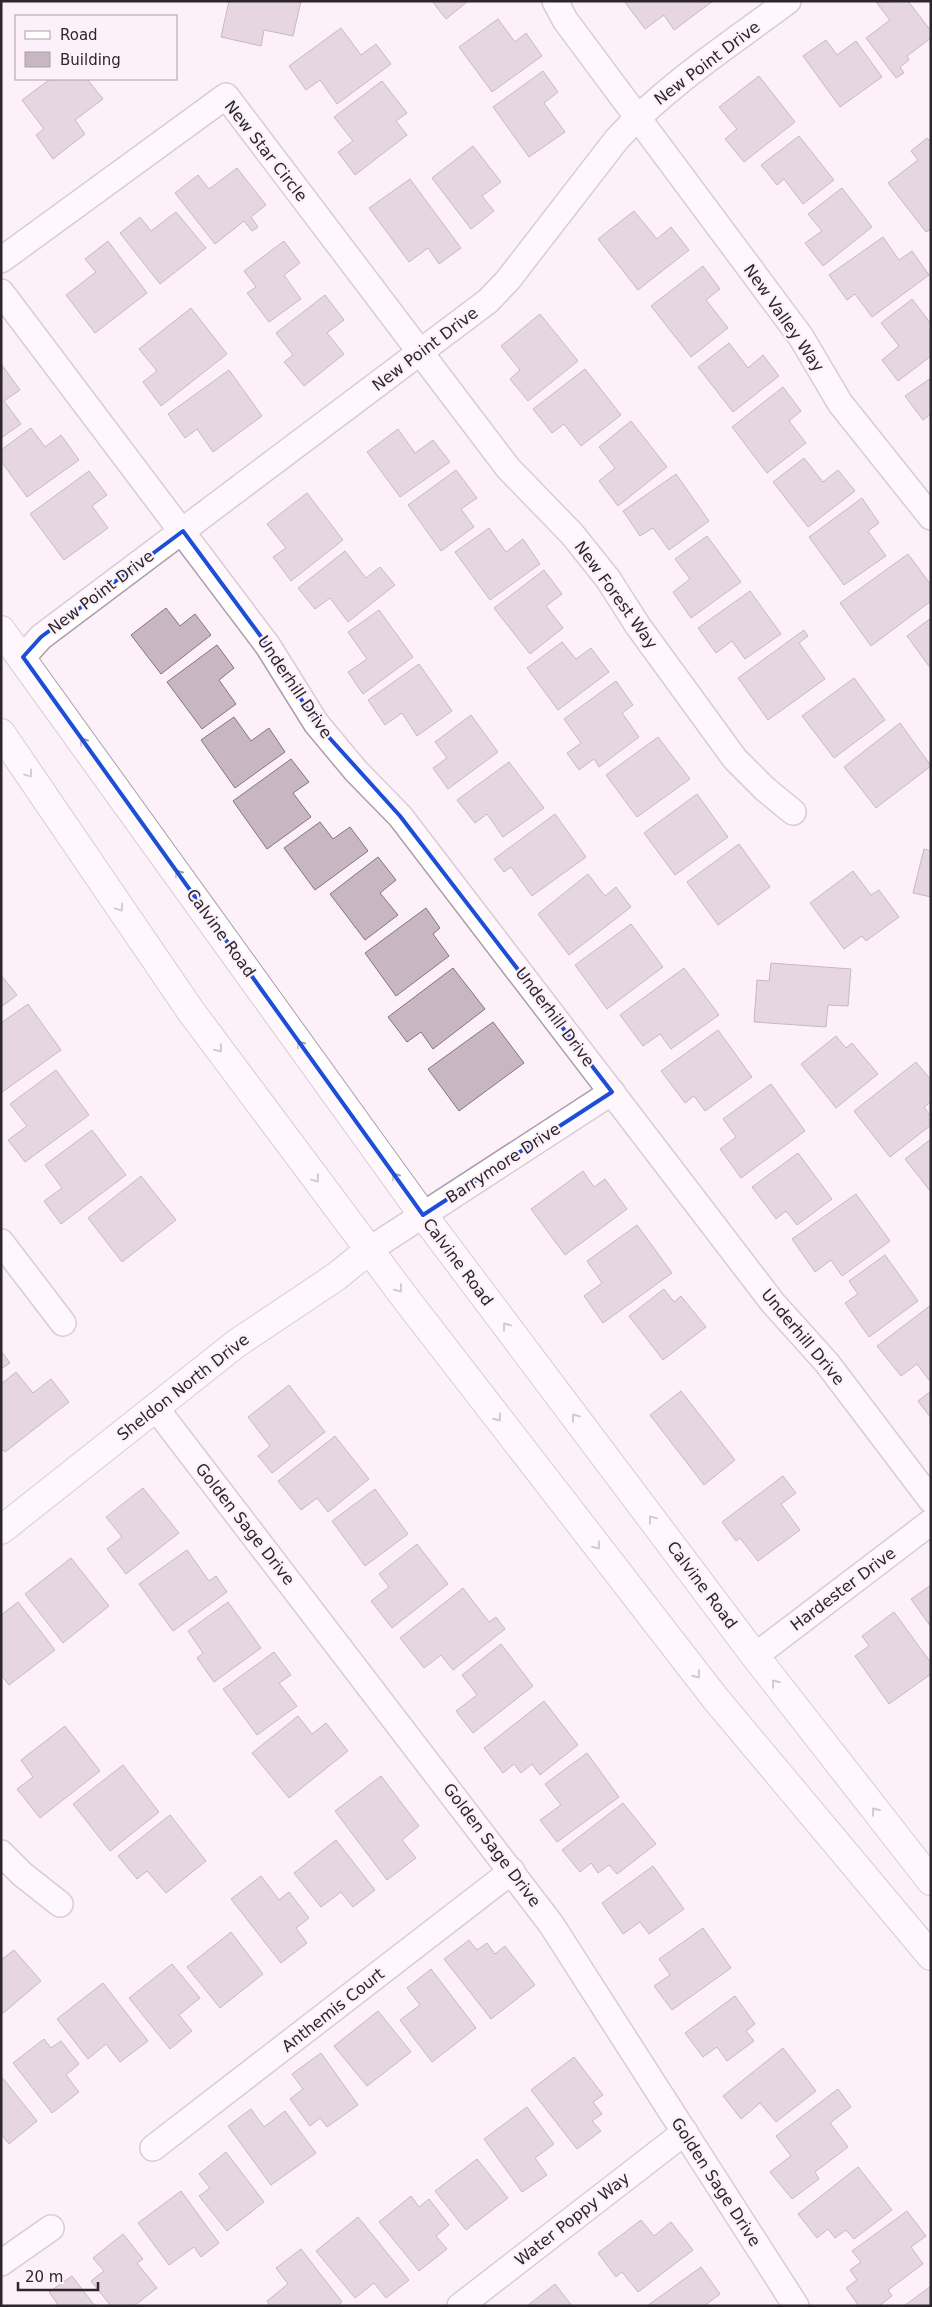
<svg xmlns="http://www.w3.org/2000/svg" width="932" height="2307" font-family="'DejaVu Sans',sans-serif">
	<rect width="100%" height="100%" fill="#fdf1f9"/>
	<!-- building -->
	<g fill="#c9b6c3" stroke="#857480">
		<path d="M229,1H301L293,36L264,30L261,46L221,37Z"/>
		<path d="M432,1H468L446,19Z"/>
		<path d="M624,1H713L674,30L664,15L645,29Z"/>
		<path d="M908,1L931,31V38L907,56L909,60L900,67L904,73L896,78L866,38L890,20L876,2Z"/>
		<path d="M498,19L515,42L526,33L542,56L492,92L459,47Z"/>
		<path d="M341,28L361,55L376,44L391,64L337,104L320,80L306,90L289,66Z"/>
		<path d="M826,40L837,55L856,41L882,77L840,107L803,56Z"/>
		<path d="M543,71L558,92L544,103L565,132L529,157L493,107Z"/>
		<path d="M759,76L795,122L744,162L725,139L737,129L719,107Z"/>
		<path d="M48,79H87L103,99L75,120L85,134L53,159L36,135L44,129L22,100L49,80Z"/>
		<path d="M382,81L407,113L396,121L407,135L355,175L338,152L353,141L334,117Z"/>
		<path d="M799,136L834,180L803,204L784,179L777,185L761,165Z"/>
		<path d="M927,138L931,142V229L926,232L888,183L918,160L911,151Z"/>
		<path d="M473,146L501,182L482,196L494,211L471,229L432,178Z"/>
		<path d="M237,168L266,205L251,217L258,227L252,231L244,221L215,244L175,193L198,175L209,189Z"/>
		<path d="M410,179L461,248L439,264L428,248L409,262L369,208Z"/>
		<path d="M842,188L872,227L823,266L805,243L822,231L808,214Z"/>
		<path d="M634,211L657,239L671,227L689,250L638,290L598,239Z"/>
		<path d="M176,212L206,248L160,284L120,233L140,217L151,231Z"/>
		<path d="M883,237L899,260L912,251L929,275L872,317L855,294L847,300L829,275Z"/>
		<path d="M108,241L147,293L95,333L66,295L96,272L85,259Z"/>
		<path d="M284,241L300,263L284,275L301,299L269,322L247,293L256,287L244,271Z"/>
		<path d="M703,266L720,289L706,300L728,328L691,357L651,306Z"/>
		<path d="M325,295L344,320L327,333L344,354L304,386L284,362L293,355L276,333Z"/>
		<path d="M912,299L931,324V356L898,381L882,360L899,346L881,323Z"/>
		<path d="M191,308L227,354L161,406L143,382L157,371L139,349Z"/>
		<path d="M540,314L578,361L528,401L510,379L520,370L501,346Z"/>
		<path d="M729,343L748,368L763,355L779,376L733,412L698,367Z"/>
		<path d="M2,365L20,390L4,401L21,424L1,438Z"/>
		<path d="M585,369L621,415L581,446L564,424L552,433L533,409Z"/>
		<path d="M229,370L262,416L213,452L197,429L185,438L168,414Z"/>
		<path d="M931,378V414L923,420L905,396Z"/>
		<path d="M783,387L801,411L789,421L806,443L767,473L732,427Z"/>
		<path d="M631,421L667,467L618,506L599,481L615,468L599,447Z"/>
		<path d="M31,428L45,447L61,435L79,460L27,497L1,461V450Z"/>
		<path d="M398,429L415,453L433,440L450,462L400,497L367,452Z"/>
		<path d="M804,458L823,482L838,470L855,491L808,527L773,482Z"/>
		<path d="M456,470L477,498L461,509L474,527L441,551L408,505Z"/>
		<path d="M89,471L107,495L92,506L108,528L64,560L30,514Z"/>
		<path d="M676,474L709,521L669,550L653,528L640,536L623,511Z"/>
		<path d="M307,493L343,540L291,581L273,557L286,548L267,524Z"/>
		<path d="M862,498L879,523L868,531L886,556L844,585L809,537Z"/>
		<path d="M489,528L506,552L523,539L540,564L490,600L455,552Z"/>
		<path d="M707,536L741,582L691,618L673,592L690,579L675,559Z"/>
		<path d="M345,551L366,578L380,567L395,585L348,622L330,598L315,609L298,588Z"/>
		<path d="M908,554L931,585V601L871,646L840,603Z"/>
		<path d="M544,570L562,594L546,606L563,628L530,654L494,608Z"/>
		<path d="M750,591L781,634L745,659L732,641L716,653L698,628Z"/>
		<path d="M166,608L180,626L195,614L211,635L161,674L131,635Z"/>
		<path d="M379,610L413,657L363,694L348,672L367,659L348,632Z"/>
		<path d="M931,618V669L907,636Z"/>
		<path d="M804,630L808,636L799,643L825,679L768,720L738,678Z"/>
		<path d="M562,642L576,659L591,648L609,672L558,710L527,668Z"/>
		<path d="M217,645L234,668L219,680L236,704L202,729L167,682Z"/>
		<path d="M419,664L452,711L417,736L402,713L385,725L368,700Z"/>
		<path d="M854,678L885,720L834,758L802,716Z"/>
		<path d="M616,681L633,705L622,713L639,737L599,767L594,759L579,770L567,753L581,743L564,719Z"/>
		<path d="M471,715L498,752L448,789L433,768L447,758L435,742Z"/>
		<path d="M234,717L251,741L269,728L285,752L235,788L201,740Z"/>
		<path d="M900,723L931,766L876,808L844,767Z"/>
		<path d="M658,737L690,779L637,817L606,775Z"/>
		<path d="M291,759L309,782L293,793L311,817L267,849L233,801Z"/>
		<path d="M509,762L544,808L503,837L487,814L475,823L457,800Z"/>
		<path d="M697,794L728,837L675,875L644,833Z"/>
		<path d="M555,814L586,857L532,896L511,867L504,872L494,859Z"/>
		<path d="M320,822L333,839L350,827L368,851L315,890L284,848Z"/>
		<path d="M739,844L770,887L718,925L687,882Z"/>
		<path d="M924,849L931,851V897L913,893Z"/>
		<path d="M378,857L396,880L380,893L398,915L365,940L330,894Z"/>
		<path d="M853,871L871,895L879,890L899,917L866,941L862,936L844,949L810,903Z"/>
		<path d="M588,874L605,896L616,887L631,907L569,955L538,914Z"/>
		<path d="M426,908L440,928L433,934L449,956L396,996L365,953Z"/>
		<path d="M631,924L663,967L607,1009L575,965Z"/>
		<path d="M771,963L851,969L848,1006L828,1005L826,1027L754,1022L757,980L769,981Z"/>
		<path d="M453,968L485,1009L433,1049L421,1032L407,1042L388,1017Z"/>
		<path d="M684,968L719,1015L671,1049L660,1034L643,1046L620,1015Z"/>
		<path d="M1,975L17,995L1,1007Z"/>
		<path d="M28,1004L61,1050L1,1093V1023Z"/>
		<path d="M493,1022L524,1063L459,1111L428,1069Z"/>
		<path d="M718,1030L752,1077L705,1111L694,1096L685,1103L661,1071Z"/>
		<path d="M836,1036L846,1048L852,1043L878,1074L836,1108L801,1064Z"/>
		<path d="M916,1062L931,1080V1102L924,1107L931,1117V1125L890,1157L854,1111Z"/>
		<path d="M56,1070L89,1115L25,1162L8,1140L27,1126L10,1104Z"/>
		<path d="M771,1084L805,1131L741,1178L720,1149L736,1137L723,1119Z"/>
		<path d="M92,1130L126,1175L61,1224L44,1201L62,1188L45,1165Z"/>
		<path d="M931,1139V1192L905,1159Z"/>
		<path d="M798,1153L832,1199L797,1225L786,1211L776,1219L752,1187Z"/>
		<path d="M583,1171L594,1187L605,1179L627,1209L565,1255L531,1209Z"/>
		<path d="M141,1176L176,1220L122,1262L88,1218Z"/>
		<path d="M856,1194L890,1241L842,1276L831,1260L815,1272L792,1239Z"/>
		<path d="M637,1225L672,1273L603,1323L584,1296L602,1283L587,1261Z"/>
		<path d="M885,1255L918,1301L869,1337L845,1303L858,1294L849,1281Z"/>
		<path d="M664,1289L674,1302L681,1296L706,1327L663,1360L629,1316Z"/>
		<path d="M931,1305V1379L929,1380L917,1364L901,1376L877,1346Z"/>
		<path d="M1,1351L10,1363L1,1369Z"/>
		<path d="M16,1372L33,1393L51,1379L69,1402L5,1452L1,1448V1384Z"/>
		<path d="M289,1385L325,1432L272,1473L258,1456L270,1446L248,1417Z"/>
		<path d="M681,1391L735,1460L704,1485L650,1415Z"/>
		<path d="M931,1391V1418L918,1401Z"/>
		<path d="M335,1436L369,1479L328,1512L317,1498L301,1510L278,1481Z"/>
		<path d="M783,1476L796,1493L781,1504L800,1530L758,1561L740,1538L736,1541L722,1522Z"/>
		<path d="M143,1488L179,1533L126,1574L107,1549L122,1537L106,1517Z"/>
		<path d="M375,1489L408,1534L365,1566L332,1521Z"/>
		<path d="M417,1544L448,1584L392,1628L371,1601L389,1587L379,1574Z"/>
		<path d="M187,1550L209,1581L216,1576L227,1592L173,1631L139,1584Z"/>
		<path d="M71,1558L109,1606L63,1643L25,1594Z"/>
		<path d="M931,1585V1627L911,1599Z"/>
		<path d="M463,1588L489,1622L496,1617L505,1629L453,1670L441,1655L424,1668L400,1638Z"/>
		<path d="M18,1602L55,1650L9,1685L1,1675V1615Z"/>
		<path d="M228,1602L261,1648L214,1682L197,1658L203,1653L188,1631Z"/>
		<path d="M894,1612L931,1663V1674L889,1704L855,1656L869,1646L862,1636Z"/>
		<path d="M501,1644L533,1686L473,1733L456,1711L477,1695L462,1675Z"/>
		<path d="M274,1652L291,1675L279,1683L297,1706L257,1735L223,1689Z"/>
		<path d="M544,1701L578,1745L540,1775L532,1764L521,1773L514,1764L503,1773L484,1748Z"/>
		<path d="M298,1716L312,1734L326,1723L348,1751L289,1798L252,1753Z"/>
		<path d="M65,1726L100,1771L40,1818L17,1789L33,1777L21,1760Z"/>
		<path d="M587,1753L619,1797L557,1842L540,1820L561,1805L545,1784Z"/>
		<path d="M123,1765L159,1812L110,1851L73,1804Z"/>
		<path d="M381,1776L419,1826L402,1840L416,1858L387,1880L335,1811Z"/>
		<path d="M623,1803L656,1844L617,1874L609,1865L598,1873L591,1863L580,1872L562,1850Z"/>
		<path d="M170,1815L206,1861L166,1893L147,1871L137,1879L118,1856Z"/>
		<path d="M336,1840L375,1890L353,1907L341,1892L321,1907L294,1873Z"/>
		<path d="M653,1866L684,1909L649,1934L640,1922L623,1934L602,1903Z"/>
		<path d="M261,1876L279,1900L289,1892L309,1918L296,1928L307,1943L281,1963L231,1899Z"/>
		<path d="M703,1928L731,1968L672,2010L654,1986L670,1975L659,1959Z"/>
		<path d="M231,1932L263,1974L220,2008L187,1967Z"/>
		<path d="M469,1940L477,1950L487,1943L495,1954L505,1946L535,1985L491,2019L444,1959Z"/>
		<path d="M14,1950L41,1981L1,2015V1960Z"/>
		<path d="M172,1964L200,1998L179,2015L192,2031L170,2049L129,1998Z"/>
		<path d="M431,1969L476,2028L432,2062L400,2020L420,2005L407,1988Z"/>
		<path d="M103,1983L148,2041L120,2062L106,2044L88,2059L57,2019Z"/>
		<path d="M735,1996L755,2024L746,2031L754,2041L727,2061L717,2047L703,2057L685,2033Z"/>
		<path d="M378,2011L411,2052L367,2086L334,2046Z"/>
		<path d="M44,2039L51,2048L61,2041L79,2064L66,2075L79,2092L52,2113L13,2063Z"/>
		<path d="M783,2048L816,2091L776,2122L760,2103L741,2119L723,2096Z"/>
		<path d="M321,2053L358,2105L327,2127L320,2118L310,2126L290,2099L303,2089L292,2074Z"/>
		<path d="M574,2057L603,2095L593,2102L602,2114L592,2121L601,2131L577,2149L531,2090Z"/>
		<path d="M1,2076L37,2121L9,2144L1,2134Z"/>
		<path d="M838,2089L851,2107L830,2123L848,2147L815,2172L819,2179L792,2199L770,2172L791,2156L776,2136Z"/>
		<path d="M527,2107L554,2144L535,2158L547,2175L522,2192L484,2139Z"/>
		<path d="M251,2109L264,2127L285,2111L316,2153L271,2185L228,2126Z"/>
		<path d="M226,2152L264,2202L227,2231L199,2196L210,2188L199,2174Z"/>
		<path d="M477,2159L508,2198L466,2230L435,2191Z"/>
		<path d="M858,2167L892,2210L854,2239L846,2230L835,2238L828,2229L817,2238L798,2214Z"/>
		<path d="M181,2191L219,2243L201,2257L194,2247L169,2265L138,2223Z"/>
		<path d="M411,2196L419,2207L429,2199L449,2225L436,2236L447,2249L419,2271L379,2222Z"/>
		<path d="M907,2211L926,2236L911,2247L923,2264L888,2290L892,2296L879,2306H859L846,2288L857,2280L850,2270L861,2262L852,2251Z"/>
		<path d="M358,2217L409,2280L386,2298L374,2283L355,2298L316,2251Z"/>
		<path d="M641,2220L654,2236L671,2222L693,2250L638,2292L622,2272L616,2277L598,2253Z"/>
		<path d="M123,2234L143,2259L137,2263L157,2288L134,2306H111L91,2281L104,2271L93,2258Z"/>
		<path d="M301,2249L342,2302L336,2306H270L267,2301L288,2284L276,2268Z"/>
		<path d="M701,2267L720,2294L704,2306H647Z"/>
		<path d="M72,2276L95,2306H59L49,2292Z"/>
		<path d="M555,2284L572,2306H527Z"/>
		<path d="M931,2286V2306H904Z"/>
	</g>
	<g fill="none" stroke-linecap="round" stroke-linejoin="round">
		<defs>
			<g id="street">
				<path d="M555,1L565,20L801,337L840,403L931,517"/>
				<path d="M1,260L226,96L508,468L572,534L608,579L638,626L735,759L765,789L793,812"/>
				<path d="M1,292L268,646L316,723L356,771L400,816L773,1303L827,1363L931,1500"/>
				<path d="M23,657L41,637L488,301L508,280L617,139C667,85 729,45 788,1"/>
				<path d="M1,1242L63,1323"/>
				<path d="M369,1250L612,1092"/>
				<path d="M155,1407L551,1924L796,2306"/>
				<path d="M755,1656L931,1522"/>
				<path d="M1,1853L22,1874L60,1904"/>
				<path d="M153,2148L512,1871"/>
				<path d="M1,2263L51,2228"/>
				<path d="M460,2306L685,2132"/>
			</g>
			<g id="secondary">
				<path d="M1,630L423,1215L755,1656L931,1881"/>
				<path d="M1,733L190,1010L406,1299L715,1698L931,1956"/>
				<path d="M1,1530L237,1343L337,1276L369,1250"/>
			</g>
		</defs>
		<!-- street casing -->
		<use href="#street" stroke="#af9da9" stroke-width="28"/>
		<!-- secondary casing -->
		<use href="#secondary" stroke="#af9da9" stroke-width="30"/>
		<!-- street -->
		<use href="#street" stroke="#fff" stroke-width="25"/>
		<!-- secondary -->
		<use href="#secondary" stroke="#fff" stroke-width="28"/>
	</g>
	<!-- one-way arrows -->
	<defs><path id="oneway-chevron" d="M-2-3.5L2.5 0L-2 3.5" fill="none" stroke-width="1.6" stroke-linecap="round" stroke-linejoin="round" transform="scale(1.25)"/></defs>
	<g stroke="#a09da0">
		<use href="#oneway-chevron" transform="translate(83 741) rotate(-126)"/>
		<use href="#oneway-chevron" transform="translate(29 774) rotate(56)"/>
		<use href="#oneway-chevron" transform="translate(178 873) rotate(-126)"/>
		<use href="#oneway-chevron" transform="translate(120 908) rotate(56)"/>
		<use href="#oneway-chevron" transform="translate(300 1044) rotate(-126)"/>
		<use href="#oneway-chevron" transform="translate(219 1049) rotate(53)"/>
		<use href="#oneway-chevron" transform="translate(395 1176) rotate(-126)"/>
		<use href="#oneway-chevron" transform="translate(316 1179) rotate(53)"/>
		<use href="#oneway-chevron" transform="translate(399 1289) rotate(53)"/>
		<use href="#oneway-chevron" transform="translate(506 1326) rotate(-127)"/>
		<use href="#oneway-chevron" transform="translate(575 1417) rotate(-127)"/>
		<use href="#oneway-chevron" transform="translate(498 1418) rotate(52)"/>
		<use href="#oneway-chevron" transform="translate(652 1519) rotate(-127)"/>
		<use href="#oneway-chevron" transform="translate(597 1546) rotate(52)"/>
		<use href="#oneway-chevron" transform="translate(697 1675) rotate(52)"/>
		<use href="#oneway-chevron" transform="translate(775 1683) rotate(-128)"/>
		<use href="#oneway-chevron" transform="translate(875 1811) rotate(-128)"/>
	</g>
	<!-- marked area -->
	<path d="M0 0H932V2307H0ZM183,531L268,646L316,723L400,816L612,1092L423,1215L23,657L41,637Z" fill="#fdf1f9" fill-opacity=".55" fill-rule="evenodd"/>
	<path fill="none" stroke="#1d4ed8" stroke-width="4" stroke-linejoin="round" d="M183,531L268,646L316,723L400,816L612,1092L423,1215L23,657L41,637Z"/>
	<g text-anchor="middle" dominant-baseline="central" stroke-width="4.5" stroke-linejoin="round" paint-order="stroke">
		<!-- street labels -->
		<g font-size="16" fill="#2d262b" stroke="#fdf1f9">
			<text transform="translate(707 63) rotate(-37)">New Point Drive</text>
			<text transform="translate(266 151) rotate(52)">New Star Circle</text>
			<text transform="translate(784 318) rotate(55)">New Valley Way</text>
			<text transform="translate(425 349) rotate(-37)">New Point Drive</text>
			<text transform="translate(101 592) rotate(-37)">New Point Drive</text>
			<text transform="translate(616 595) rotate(54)">New Forest Way</text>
			<text transform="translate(295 687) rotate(56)">Underhill Drive</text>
			<text transform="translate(221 933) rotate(54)">Calvine Road</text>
			<text transform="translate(555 1017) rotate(53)">Underhill Drive</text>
			<text transform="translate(503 1163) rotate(-33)">Barrymore Drive</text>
			<text transform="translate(458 1262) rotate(53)">Calvine Road</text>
			<text transform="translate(803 1337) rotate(50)">Underhill Drive</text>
			<text transform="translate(183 1387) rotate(-38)">Sheldon North Drive</text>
			<text transform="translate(245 1524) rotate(52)">Golden Sage Drive</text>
			<text transform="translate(702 1585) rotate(53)">Calvine Road</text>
			<text transform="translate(843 1589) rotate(-37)">Hardester Drive</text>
			<text transform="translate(492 1845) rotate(53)">Golden Sage Drive</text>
			<text transform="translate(333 2010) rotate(-38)">Anthemis Court</text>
			<text transform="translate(716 2182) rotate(57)">Golden Sage Drive</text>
			<text transform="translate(572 2219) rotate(-38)">Water Poppy Way</text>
		</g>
	</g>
	<!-- border -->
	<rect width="932" height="2307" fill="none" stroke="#2d262b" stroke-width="5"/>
	<!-- legend -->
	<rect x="15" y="15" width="162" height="65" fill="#fdf1f9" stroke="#aaa0a7"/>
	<rect x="25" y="31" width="25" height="8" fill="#ffffff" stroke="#aaa0a7"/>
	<text x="60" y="40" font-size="15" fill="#2d262b">Road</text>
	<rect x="25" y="52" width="25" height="15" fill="#c9b6c3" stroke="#aaa0a7"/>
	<text x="60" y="65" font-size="15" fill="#2d262b">Building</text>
	<!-- scale -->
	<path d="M18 2282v8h80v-8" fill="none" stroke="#2d262b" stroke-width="2.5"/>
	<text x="25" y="2282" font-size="15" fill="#2d262b" stroke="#fdf1f9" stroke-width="4" paint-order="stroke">20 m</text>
</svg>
